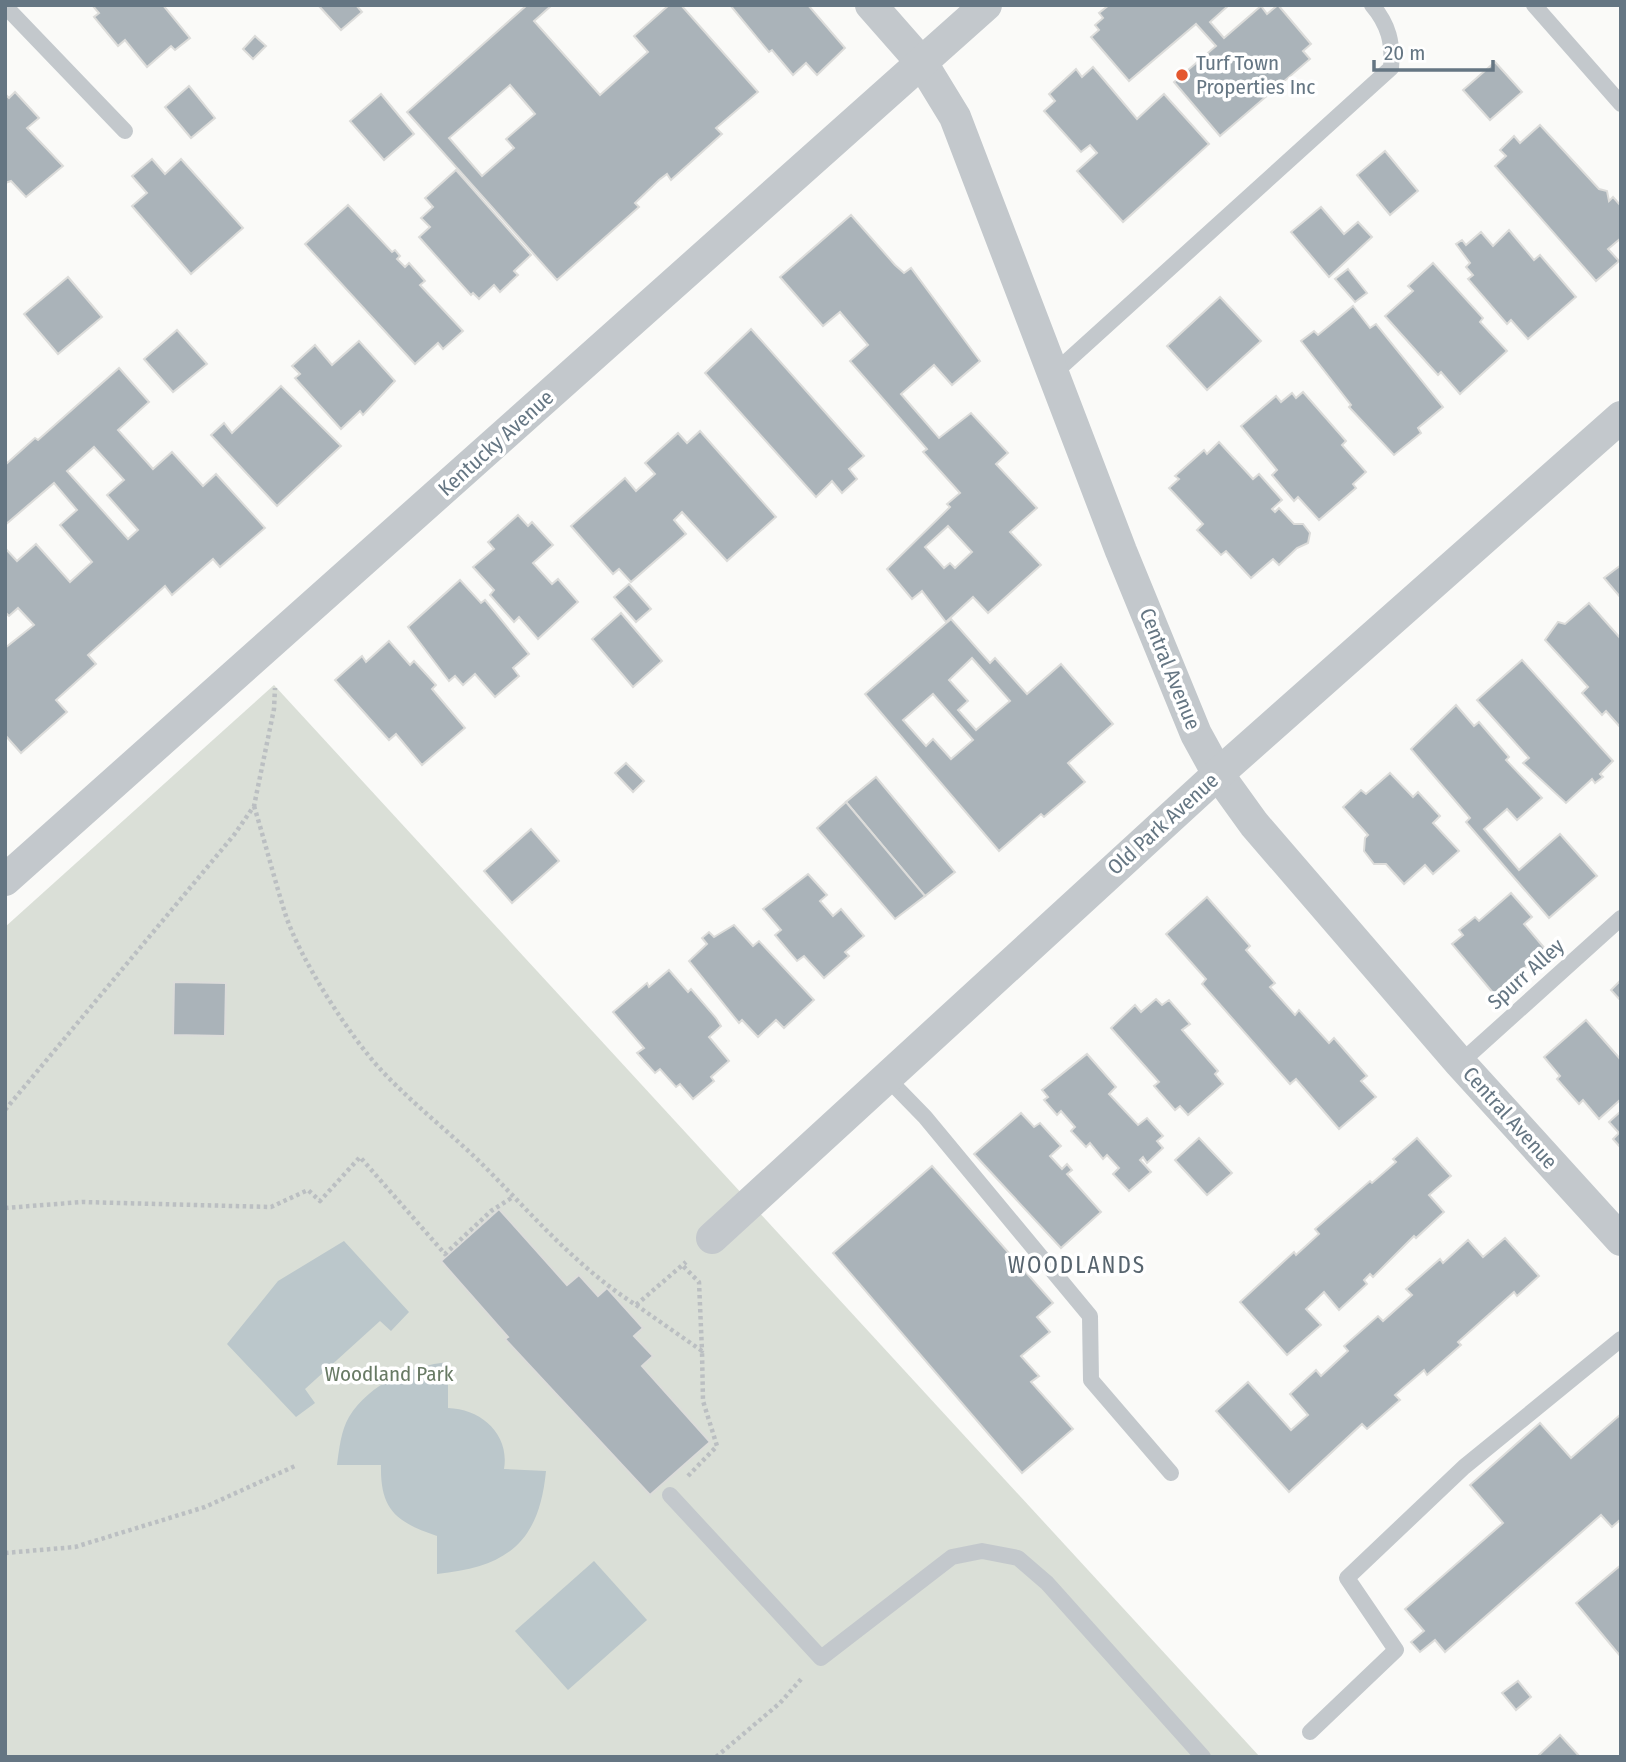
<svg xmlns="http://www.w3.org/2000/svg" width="1626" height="1762" font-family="'Fira Sans Condensed',sans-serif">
	<rect width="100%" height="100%" fill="#fafaf8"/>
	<!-- green -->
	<path fill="#dadfd7" d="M274,685L1260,1757H5V927Z"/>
	<!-- water -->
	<g fill="#bbc7cb">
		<path d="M344,1241L409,1312L391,1331L380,1321L305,1389L315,1403L296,1417L227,1344L278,1281Z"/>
		<path d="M448,1362V1408C481,1409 510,1434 504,1469L546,1471C539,1543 507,1567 437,1574V1536C396,1522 380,1510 381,1465H337C339,1450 341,1430 349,1417C370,1383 411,1366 448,1362Z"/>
		<path d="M594,1561L647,1620L568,1690L515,1631Z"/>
	</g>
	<!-- building -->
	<g fill="#aab3b9" stroke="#dcdcda" stroke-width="2" fill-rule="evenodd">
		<path d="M92,5H163L190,38L175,50L171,46L147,67L125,40L118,46L94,17L99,13Z"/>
		<path d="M318,5H356L362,12L341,30Z"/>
		<path d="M527,5H552L534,21L600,95L648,52L634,36L669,5H681L758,92L716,128L722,134L671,180L667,174L659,180L635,203L639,207L557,280L407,112ZM510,85L535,114L506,139L514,148L482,176L449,138Z"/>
		<path d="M730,5H808L845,48L817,75L806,63L793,75L772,50L769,52Z"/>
		<path d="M1109,5H1229L1210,22L1224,38L1261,6L1267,14L1278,5L1311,44L1303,51L1310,59L1220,136L1174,82L1216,46L1196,24L1129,81L1091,37L1099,30L1095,25L1103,18L1099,13Z"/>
		<path d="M255,36L266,46L253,59L243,49Z"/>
		<path d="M1495,62L1522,92L1490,120L1463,90Z"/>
		<path d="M1093,67L1137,119L1164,94L1209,144L1123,222L1077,171L1097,153L1090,145L1081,152L1044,111L1055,101L1049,94L1076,69L1082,77Z"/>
		<path d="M189,86L215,118L191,138L165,107Z"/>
		<path d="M15,92L39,118L27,128L63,166L26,197L11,181L5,183V94L9,98Z"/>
		<path d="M381,94L414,134L384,160L350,121Z"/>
		<path d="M1540,125L1599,189L1607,191L1609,201L1613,197L1621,206V238L1608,249L1619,261L1596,281L1495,166L1506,156L1500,150L1514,136L1520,143Z"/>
		<path d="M1385,151L1418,191L1390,215L1357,175Z"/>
		<path d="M152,159L165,174L181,159L243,228L191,274L132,206L147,193L132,176Z"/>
		<path d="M456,170L531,255L514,271L518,275L500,292L494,285L479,299L473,293L471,295L419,237L430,227L421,218L433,207L425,198Z"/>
		<path d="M348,205L392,252L395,250L400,256L397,259L405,267L409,263L425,281L420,285L463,331L443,349L438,343L415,364L305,244Z"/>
		<path d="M1321,207L1344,234L1358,222L1372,237L1329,277L1291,232Z"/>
		<path d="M851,215L895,265L904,273L911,268L980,361L952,385L934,365L901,394L939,438L971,413L1008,453L996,464L1037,508L1010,532L1041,565L988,613L973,597L946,622L922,591L912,599L887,569L950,507L947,504L960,493L923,452L927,449L850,361L868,345L840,312L823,326L780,277ZM948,526L972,552L955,568L950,563L944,568L925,547Z"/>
		<path d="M1509,230L1534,260L1540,255L1576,297L1528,339L1511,320L1507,324L1468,279L1473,275L1466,267L1470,263L1456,244L1462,240L1466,245L1481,232L1493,246Z"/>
		<path d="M1433,263L1483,318L1480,322L1507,351L1460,394L1441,372L1438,375L1385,316L1413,291L1408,286Z"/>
		<path d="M1348,269L1367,293L1355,302L1335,279Z"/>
		<path d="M68,277L102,317L58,354L24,314Z"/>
		<path d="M1220,297L1261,341L1207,390L1167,346Z"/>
		<path d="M1353,306L1370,328L1376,324L1443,407L1418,428L1421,433L1394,455L1349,407L1351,405L1301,341L1314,331L1318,335Z"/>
		<path d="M751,329L864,456L849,469L857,479L842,493L832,481L816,497L705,373Z"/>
		<path d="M177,330L207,364L173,392L144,359Z"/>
		<path d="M359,341L395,381L363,415L360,411L341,429L295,378L300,374L292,366L315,345L332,365Z"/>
		<path d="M119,368L149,402L118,430L153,469L172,452L203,486L216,474L265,528L220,567L213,559L172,595L165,586L88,655L96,664L56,700L67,712L21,753L5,735V648L34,625L18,608L9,616L5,612V548L17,561L36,544L70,582L92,562L60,525L77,510L54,483L5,525V465L35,438L38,440ZM94,447L124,480L107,495L138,530L128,539L67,471Z"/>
		<path d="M281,386L341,446L277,506L211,435L224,423L232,433Z"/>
		<path d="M1303,392L1346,441L1342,445L1366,472L1353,484L1356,488L1319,520L1298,497L1294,501L1272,475L1277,470L1241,426L1276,396L1281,402L1292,393L1296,398Z"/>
		<path d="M700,431L776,517L727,561L682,512L674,520L686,534L631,582L619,569L613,574L571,526L625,478L636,491L655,474L645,463L678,433L687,443Z"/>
		<path d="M1219,442L1253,479L1259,474L1282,500L1272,509L1275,512L1279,508L1294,524H1303L1310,533L1308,543L1297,548L1279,565L1273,559L1251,578L1226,551L1221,555L1197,530L1203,524L1169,488L1179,479L1175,476L1204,450L1207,454Z"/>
		<path d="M518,515L528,526L532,522L553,545L533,563L552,584L558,579L578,602L538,639L519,617L514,622L490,595L494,590L473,567L494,549L488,542Z"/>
		<path d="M1621,565V598L1604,578Z"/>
		<path d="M460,580L481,603L485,600L529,654L513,668L519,676L495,697L475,674L463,685L455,676L449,681L408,627Z"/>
		<path d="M629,584L651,609L636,622L614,597Z"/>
		<path d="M1589,603L1621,639V728L1606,711L1602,715L1582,693L1588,687L1545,640L1558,622L1565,624Z"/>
		<path d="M621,613L662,661L633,687L592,639Z"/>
		<path d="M951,619L990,663L995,658L1027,694L1061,664L1113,724L1068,763L1085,782L1044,817L1041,814L999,851L865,694ZM972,658L1010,701L976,730L958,710L968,701L949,680ZM933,694L973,740L951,759L933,739L926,746L903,720Z"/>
		<path d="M389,641L410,665L414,661L436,685L432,689L465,728L422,765L396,734L389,740L335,680L362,656L366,662Z"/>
		<path d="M1522,660L1613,761L1600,774L1603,777L1595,783L1592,779L1566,803L1523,763L1529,758L1477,700Z"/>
		<path d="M1456,705L1474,726L1479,722L1509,757L1506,760L1542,798L1517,820L1507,809L1484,829L1519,870L1560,834L1597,876L1549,918L1466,822L1470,818L1411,749Z"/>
		<path d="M626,763L644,781L633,792L615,773Z"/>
		<path d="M1390,773L1413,797L1418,792L1440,816L1433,823L1459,851L1433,874L1425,865L1404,884L1386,864H1374L1364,851L1365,838L1368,835L1343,807L1361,790L1366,794Z"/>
		<path d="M876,777L955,872L925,896L846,802Z"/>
		<path d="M846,802L925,896L895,919L817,828Z"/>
		<path d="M531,829L559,861L512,903L484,871Z"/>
		<path d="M808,874L827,895L820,901L833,916L841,909L864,936L845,952L849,956L824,978L804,956L797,961L775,935L781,930L763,909Z"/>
		<path d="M1511,893L1532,917L1524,924L1546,950L1494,994L1452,944L1463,935L1459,930L1475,917L1479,921Z"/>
		<path d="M1207,897L1250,946L1246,950L1275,983L1270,987L1295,1015L1299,1010L1329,1043L1334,1038L1367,1076L1361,1081L1376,1097L1339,1129L1296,1079L1290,1084L1202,984L1206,979L1166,934Z"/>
		<path d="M734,925L753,946L759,941L814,1000L784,1028L776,1020L758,1037L742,1020L739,1023L689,961L707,944L702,938L709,932L714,937Z"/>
		<path d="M669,970L688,992L691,989L716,1018L721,1026L709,1037L729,1061L711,1077L714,1081L693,1099L680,1084L676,1087L660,1069L655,1073L637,1053L644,1048L613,1012L647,983L649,987Z"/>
		<path d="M1621,980V1001L1611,990Z"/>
		<path d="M174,982L226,983L225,1036L173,1035Z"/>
		<path d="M1156,999L1162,1005L1169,1000L1190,1024L1182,1030L1218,1071L1215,1074L1223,1084L1188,1115L1180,1106L1175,1110L1154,1086L1159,1082L1111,1028L1135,1005L1141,1012Z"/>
		<path d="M1586,1020L1621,1060V1099L1599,1119L1583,1100L1579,1104L1557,1079L1560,1076L1544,1057Z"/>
		<path d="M1087,1054L1116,1087L1109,1094L1138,1125L1147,1118L1163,1136L1157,1141L1163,1148L1147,1163L1143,1157L1140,1160L1151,1172L1129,1191L1113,1174L1119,1168L1107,1155L1103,1159L1090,1143L1086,1147L1071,1131L1075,1127L1061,1111L1057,1115L1044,1100L1048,1097L1042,1090Z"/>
		<path d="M1621,1111V1148L1613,1139L1619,1133L1609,1122Z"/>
		<path d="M1021,1113L1034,1127L1040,1123L1061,1146L1050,1156L1062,1169L1067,1164L1072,1170L1067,1174L1101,1212L1061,1248L974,1154Z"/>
		<path d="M1199,1138L1232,1173L1207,1195L1175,1160Z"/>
		<path d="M1417,1138L1451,1176L1429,1195L1444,1212L1416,1238L1414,1236L1373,1277L1370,1274L1364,1280L1367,1284L1339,1310L1324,1292L1306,1309L1321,1325L1287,1355L1240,1302L1294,1252L1296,1255L1319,1234L1315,1229L1370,1181L1372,1183L1396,1162L1393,1159Z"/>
		<path d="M932,1166L1053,1303L1037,1317L1050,1332L1021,1356L1039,1376L1031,1382L1073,1429L1022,1473L833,1253Z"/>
		<path d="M499,1209L567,1285L579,1275L598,1296L607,1288L643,1328L634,1336L653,1356L642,1366L710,1442L650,1495L505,1339L508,1337L441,1261Z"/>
		<path d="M1505,1238L1539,1276L1517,1296L1514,1292L1458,1342L1461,1345L1427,1375L1424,1370L1395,1395L1400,1400L1367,1429L1362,1424L1289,1492L1216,1411L1248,1382L1291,1430L1308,1415L1290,1394L1316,1370L1321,1376L1348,1351L1344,1346L1378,1316L1383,1321L1412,1295L1406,1289L1440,1259L1443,1263L1468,1240L1483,1257Z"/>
		<path d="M1621,1414V1519L1612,1527L1601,1515L1445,1652L1435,1640L1420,1652L1411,1642L1424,1631L1405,1609L1503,1523L1470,1485L1540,1423L1571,1458Z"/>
		<path d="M1621,1565V1657L1576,1603Z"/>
		<path d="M1518,1681L1531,1697L1516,1710L1502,1693Z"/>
		<path d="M1560,1735L1580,1757H1537Z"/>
	</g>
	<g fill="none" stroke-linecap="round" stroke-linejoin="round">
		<!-- path -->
		<g stroke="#bbbfc2" stroke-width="4.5" stroke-dasharray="3.5 3.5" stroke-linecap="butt">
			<path d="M254,806C265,842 274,878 285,913C299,958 350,1037 382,1071C413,1104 448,1131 480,1162C531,1213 575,1266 636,1305L686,1262"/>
			<path d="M5,1110L234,835L254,806L274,709L275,688"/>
			<path d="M5,1208L82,1202L271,1207L308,1190L320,1201L360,1157L445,1254L491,1211L513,1197"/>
			<path d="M636,1305L702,1351L699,1282L682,1265"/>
			<path d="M688,1476L717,1446L703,1401L702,1351"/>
			<path d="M5,1553L75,1547L205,1507L295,1466"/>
			<path d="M716,1757L780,1703L803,1677"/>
		</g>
		<!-- service -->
		<g stroke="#c3c8cc" stroke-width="16">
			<path d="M1534,5L1621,104"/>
			<path d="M5,6L125,131"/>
			<path d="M1053,374L1391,68C1393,43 1389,25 1372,5"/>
			<path d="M1460,1063L1621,918"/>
			<path d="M887,1078L925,1117L1090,1316L1091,1380L1171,1473"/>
			<path d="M670,1495L821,1658L952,1557L982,1551L1018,1558L1047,1583L1203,1757"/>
			<path d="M1310,1732L1396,1650L1347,1578L1464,1467L1621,1339"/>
		</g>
		<!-- minor -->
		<g stroke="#c3c8cc" stroke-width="32">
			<path d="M871,5L922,63L955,117L1121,551L1196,734L1218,774L1254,824L1460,1063L1621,1240"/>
			<path d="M5,880L986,5"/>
			<path d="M712,1238L1218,774L1621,417"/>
		</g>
	</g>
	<!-- markers -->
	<circle fill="#e4572e" stroke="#fff" stroke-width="2.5" cx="1182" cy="75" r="7"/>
	<g text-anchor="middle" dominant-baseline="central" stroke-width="7" stroke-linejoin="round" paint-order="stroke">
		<!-- poi labels -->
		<g font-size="21" fill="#657683" stroke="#fff" text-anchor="start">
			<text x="1196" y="63">Turf Town<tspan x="1196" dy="24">Properties Inc</tspan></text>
		</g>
		<!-- street labels -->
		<g font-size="21" fill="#657683" stroke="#fff">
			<text transform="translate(496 443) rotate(-42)">Kentucky Avenue</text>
			<text transform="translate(1170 669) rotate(68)">Central Avenue</text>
			<text transform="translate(1163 824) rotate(-42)">Old Park Avenue</text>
			<text transform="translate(1526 974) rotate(-42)">Spurr Alley</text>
			<text transform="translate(1510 1118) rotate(48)">Central Avenue</text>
		</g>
		<!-- park labels -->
		<g font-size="21" fill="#687a64" stroke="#fff">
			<text x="389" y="1374">Woodland Park</text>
		</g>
		<!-- neighbourhood labels -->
		<g font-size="23" letter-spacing="2" fill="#57646e" stroke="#fff">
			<text x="1077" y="1265">WOODLANDS</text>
		</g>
	</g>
	<!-- border -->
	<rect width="1626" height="1762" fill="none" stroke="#657683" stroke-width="14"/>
	<!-- scale -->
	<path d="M1374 60v10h119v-10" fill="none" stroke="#657683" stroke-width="3.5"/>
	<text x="1384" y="60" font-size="21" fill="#657683" stroke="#ffffff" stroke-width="5" paint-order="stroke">20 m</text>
</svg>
